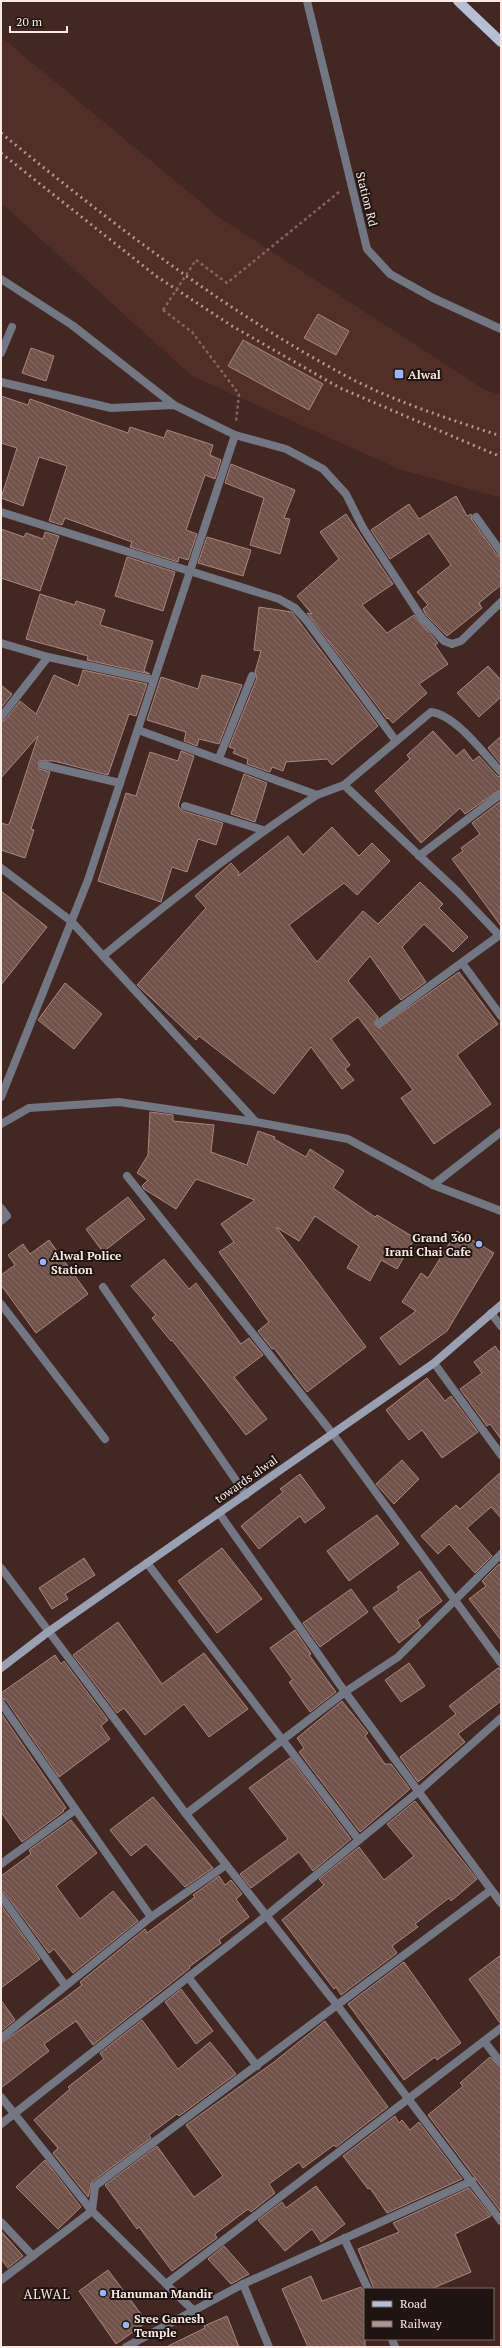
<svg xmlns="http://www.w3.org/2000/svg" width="502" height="2348" font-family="'PT Serif',serif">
	<defs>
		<pattern id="building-back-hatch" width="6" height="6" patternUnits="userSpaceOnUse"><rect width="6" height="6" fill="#72534c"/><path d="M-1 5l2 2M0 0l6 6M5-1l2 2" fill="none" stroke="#876c66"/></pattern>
	</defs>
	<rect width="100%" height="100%" fill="#432722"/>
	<!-- built -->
	<path fill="#512f28" d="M1,37L220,218L485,390L501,395V498L399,469L192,376L1,203Z"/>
	<!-- building -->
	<g fill="url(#building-back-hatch)" stroke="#a7867e">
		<path d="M318,314L349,331L336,355L304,338Z"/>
		<path d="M243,340L323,384L309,410L228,366Z"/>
		<path d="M31,348L54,356L46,381L22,373Z"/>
		<path d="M1,396L28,405L30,399L128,433L130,427L164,438L167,430L213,445L210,455L221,460L215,479L205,475L186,530L197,534L188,560L179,557L178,562L130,547L132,542L65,518L62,525L49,521L67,466L39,457L23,506L1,498L17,448L1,443Z"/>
		<path d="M231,464L295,490L284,518L290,519L280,554L250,545L264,498L225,483Z"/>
		<path d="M456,496L467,516L471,514L472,520L497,555L501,557V585L479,603L482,608L447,636L426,615L423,609L428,605L417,592L451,565L429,533L390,559L371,530L409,504L419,519Z"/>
		<path d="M346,514L393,584L362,605L387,633L414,615L438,643L435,645L448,664L419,684L427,693L393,723L388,718L387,719L307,613L312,614L297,596L339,559L320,532Z"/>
		<path d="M1,529L24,537L26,533L43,539L45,532L59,536L40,591L1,578Z"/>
		<path d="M207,537L251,550L243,576L198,563Z"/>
		<path d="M127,557L175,572L163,611L115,596Z"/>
		<path d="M40,594L75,605L76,601L105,610L100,625L153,641L144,671L150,674L87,660L88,656L26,639Z"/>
		<path d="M259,607L292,612L378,726L332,765L327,759L286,762L283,771L272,767L270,772L247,764L248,759L233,753L235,749L229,747L257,678L255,672L261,651L254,650Z"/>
		<path d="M488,666L501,680V697L479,717L457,693Z"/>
		<path d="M83,670L147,684L136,716L129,714L108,775L54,761H39V769L50,772L31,829L34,830L25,858L1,850V823L8,825L10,822L38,736L1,778V722L5,720L20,701L36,714L54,675L78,686Z"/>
		<path d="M202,675L242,685L219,744L199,739L197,746L184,741L186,732L147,720L161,677L198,689Z"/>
		<path d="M1,685L12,694L1,708Z"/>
		<path d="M433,731L456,756L464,749L473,761L479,756L497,776L501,777V789L465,814L460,808L421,843L375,791L410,759L407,755Z"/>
		<path d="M501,736V764L488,748Z"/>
		<path d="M181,751L194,756L178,806L183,811L223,823L216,845L198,839L187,872L172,867L161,902L98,881L126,793L136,796L150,752L178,761Z"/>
		<path d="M244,774L267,783L255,822L231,814Z"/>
		<path d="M501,801V926L452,859L463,851L461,848L480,834L472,823Z"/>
		<path d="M332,827L359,856L372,843L390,861L357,895L344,883L289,925L317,962L363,911L378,924L420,882L443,904L439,908L468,937L453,952L424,924L402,947L426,982L401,1000L370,956L348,981L378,1017L374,1024L379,1028L459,972L498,1024L457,1055L491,1104L434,1144L401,1098L413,1090L358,1017L331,1039L350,1065L345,1069L354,1080L342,1089L311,1047L274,1094L199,1036L196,1040L137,985L206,908L195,896L231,863L239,872L238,876L288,836L303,855Z"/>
		<path d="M1,891L47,927L1,985Z"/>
		<path d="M65,983L102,1014L74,1049L38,1020Z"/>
		<path d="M150,1112L173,1115V1121L214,1125L211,1152L247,1165L258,1131L275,1137L274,1139L306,1157L310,1149L344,1171L333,1188L375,1217L377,1215L415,1238L397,1269L381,1260L370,1281L347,1268L359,1246L315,1216L299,1241L276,1227L366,1347L307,1392L274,1348L272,1349L258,1331L269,1322L219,1252L234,1242L221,1224L255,1200L196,1179L176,1209L144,1189L142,1186L148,1180L137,1173L148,1155Z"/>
		<path d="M128,1197L145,1219L103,1252L86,1229Z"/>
		<path d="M457,1231L494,1253L447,1331L400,1365L380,1338L416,1311L402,1302L421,1273L428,1278Z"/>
		<path d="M49,1240L88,1294L36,1333L1,1285V1275L15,1265L8,1255L23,1244L30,1254Z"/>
		<path d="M164,1259L189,1289L196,1283L241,1344L249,1338L263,1355L234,1377L267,1419L246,1435L172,1340L171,1341L152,1318L156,1315L131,1286Z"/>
		<path d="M495,1346L501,1354V1439L490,1424L487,1426L460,1389L482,1373L474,1362Z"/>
		<path d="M427,1378L445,1401L451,1396L478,1432L442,1458L422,1430L409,1440L386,1410Z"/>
		<path d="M402,1460L419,1479L394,1504L376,1484Z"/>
		<path d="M501,1472V1518L491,1507L467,1528L492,1556L475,1573L449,1544L438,1554L421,1536L456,1505L460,1509Z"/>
		<path d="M300,1474L325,1508L305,1523L300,1516L259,1549L241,1526L283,1492L280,1489Z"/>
		<path d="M377,1515L399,1544L349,1581L327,1551Z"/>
		<path d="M222,1548L262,1599L217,1633L178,1581Z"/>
		<path d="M84,1558L95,1575L65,1594L68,1599L52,1609L39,1588Z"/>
		<path d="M499,1564L501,1566V1640L469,1599L486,1586L482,1581Z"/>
		<path d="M420,1571L442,1601L417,1620L421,1626L399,1643L373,1608L399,1590L397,1587Z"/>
		<path d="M351,1589L368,1612L320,1647L303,1623Z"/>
		<path d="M118,1622L162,1684L204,1653L248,1709L209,1737L184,1704L145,1735L124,1708L117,1713L73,1655Z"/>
		<path d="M295,1630L311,1654L309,1655L336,1692L310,1712L289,1682L293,1680L270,1648Z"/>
		<path d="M55,1655L61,1664L64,1661L108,1720L101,1726L110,1739L59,1777L6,1700L1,1698V1693Z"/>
		<path d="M409,1663L425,1686L401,1702L385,1680Z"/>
		<path d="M498,1668H501V1701L458,1734L465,1742L418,1782L400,1757L456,1714L449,1706Z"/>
		<path d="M342,1701L368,1733L365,1736L385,1764H391L410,1789L360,1832L299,1752L304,1748L297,1738Z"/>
		<path d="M1,1713L66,1808L63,1810L64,1811L22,1842L1,1812Z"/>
		<path d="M290,1758L351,1839L313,1871L299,1852L251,1888L240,1874L288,1839L249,1788Z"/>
		<path d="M153,1797L213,1868L185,1887L146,1844L131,1856L110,1830Z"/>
		<path d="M415,1801L477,1879L451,1901L449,1898L415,1924L418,1927L392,1946L397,1953L341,1995L336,1987L334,1989L282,1920L324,1885L319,1879L359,1847L384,1880L414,1856L387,1824Z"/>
		<path d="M71,1820L97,1853L56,1886L80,1919L113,1891L138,1921L73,1973L54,1949L49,1953L5,1893L1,1891V1876L31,1854L29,1850Z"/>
		<path d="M219,1876L225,1885L231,1880L242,1894L236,1899L249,1917L219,1940L221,1943L189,1967L190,1968L93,2045L76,2021L44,2044L49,2051L1,2088V2043L61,2001L82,1985L80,1982L145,1929L147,1933L195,1897L193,1895Z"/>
		<path d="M1,1905L40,1959L1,1988Z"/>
		<path d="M501,1955V2023H500L469,1979Z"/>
		<path d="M404,1962L461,2043L437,2060L435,2057L404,2080L348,2004Z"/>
		<path d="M181,1989L213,2031L196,2044L165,2002Z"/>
		<path d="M1,2000L15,2020L1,2031Z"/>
		<path d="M142,2020L178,2069L210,2042L236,2074L179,2116L177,2114L149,2135L151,2138L92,2182L88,2197L53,2153L58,2148L34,2120L70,2089L68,2087L104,2059L100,2053Z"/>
		<path d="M325,2021L388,2107L336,2147L334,2145L303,2168L299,2162L269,2184L275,2193L251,2212L248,2209L215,2234L217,2238L172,2271L139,2227L137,2229L105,2185L157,2146L194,2197L223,2176L186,2125L274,2062Z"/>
		<path d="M490,2057L501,2068V2212L428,2115L463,2086L460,2083Z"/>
		<path d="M395,2116L399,2123L402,2120L410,2130L419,2122L462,2179L387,2213L370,2188L368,2189L343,2156Z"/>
		<path d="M45,2160L81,2207L58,2229L16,2187Z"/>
		<path d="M316,2186L345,2224L321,2242L312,2229L285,2251L258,2220L282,2202L286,2208Z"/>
		<path d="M469,2188L491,2216L455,2234L471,2272L431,2289H374L358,2249L399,2232L393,2223Z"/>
		<path d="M1,2231L23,2256L8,2268L1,2259Z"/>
		<path d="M224,2246L249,2274L231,2284L208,2259Z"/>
		<path d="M108,2270L147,2322L116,2344L79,2291Z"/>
		<path d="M311,2276L322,2301L361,2287L365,2294V2347H308L282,2289Z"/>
		<path d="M227,2316L239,2347H166L205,2328L204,2326Z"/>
	</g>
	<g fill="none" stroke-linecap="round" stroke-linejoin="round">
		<!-- path -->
		<g stroke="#7f6661" stroke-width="2.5" stroke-dasharray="3 3" stroke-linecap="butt">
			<path d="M196,260L227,283L339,192"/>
			<path d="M163,310L192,332L239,394L236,422"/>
		</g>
		<!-- service -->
		<g stroke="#727783" stroke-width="8">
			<path d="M1,1208L7,1216L1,1221"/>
			<path d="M1,1304L105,1439"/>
		</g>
		<!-- minor -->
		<g stroke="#727783" stroke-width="8">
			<path d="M307,1L367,249L390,274L433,298L501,329"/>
			<path d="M1,279L72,325L174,405"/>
			<path d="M1,353L12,327"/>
			<path d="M1,382L111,408L174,405L235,435L286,449L323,469L346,494L363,528L422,618L444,641L452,644L461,641L501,602"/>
			<path d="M1,512L279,599L295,608L307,621L396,741"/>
			<path d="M476,517L501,552"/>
			<path d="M1,643L48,657L154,680"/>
			<path d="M1,717L48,657"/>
			<path d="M138,730L317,795L344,785L458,892L499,935"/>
			<path d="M219,758L252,676"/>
			<path d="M43,765L120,783"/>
			<path d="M344,785L431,712C456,715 484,754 501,772"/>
			<path d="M185,806L263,830"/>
			<path d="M419,856L501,794"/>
			<path d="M1,868L71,921L103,956C172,899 242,844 317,795"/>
			<path d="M103,956L256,1122"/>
			<path d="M462,963L501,1016"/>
			<path d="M379,1023L501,934"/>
			<path d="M1,1097L88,880L235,435"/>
			<path d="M1,1124L29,1108L119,1102L256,1122L348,1139L433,1185L501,1211"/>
			<path d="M127,1176L333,1434L501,1663"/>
			<path d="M433,1185L501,1132"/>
			<path d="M103,1287L246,1495"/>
			<path d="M491,1313L501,1326"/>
			<path d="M434,1363L501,1455"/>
			<path d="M219,1513L345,1692L501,1903"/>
			<path d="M147,1563L359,1840"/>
			<path d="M1,1568L186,1814L337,2005L501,2221"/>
			<path d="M1,1703L151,1917"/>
			<path d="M186,1814L345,1692L398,1657L501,1554"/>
			<path d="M1,1864L75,1810"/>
			<path d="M1,1896L65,1985"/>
			<path d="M188,1977L257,2066"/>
			<path d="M1,2038L151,1917L226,1865"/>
			<path d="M484,2041L501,2063"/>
			<path d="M1,2097L92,2211L166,2284"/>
			<path d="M1,2124L266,1916L419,1791L501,1718"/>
			<path d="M1,2222L33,2256"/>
			<path d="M344,2238L368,2289"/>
			<path d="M1,2280L92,2211L95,2186L491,1890"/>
			<path d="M243,2284L269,2347"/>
			<path d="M193,2310L166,2284L501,2028"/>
			<path d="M392,2339L395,2347"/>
			<path d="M126,2347L243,2284L472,2181"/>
		</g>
		<!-- secondary -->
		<path stroke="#98a0b2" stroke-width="8" d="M1,1668L48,1632L434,1363L501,1305"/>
		<!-- primary -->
		<path stroke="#b5bfd6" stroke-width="10" d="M458,1L501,42"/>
		<!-- rail -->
		<g stroke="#ae9792" stroke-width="3" stroke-dasharray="2 4" stroke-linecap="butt">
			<path d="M1,133C110,222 222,309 346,376C395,402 449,419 501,436"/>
			<path d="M1,153L156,276L232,326L340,388L501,457"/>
		</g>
		<!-- path-bridge -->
		<path stroke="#7f6661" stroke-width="2.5" stroke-dasharray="3 3" stroke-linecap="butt" d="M163,310L196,260"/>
	</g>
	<!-- markers -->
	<g fill="#99b5fd" stroke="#201411" stroke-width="1.5">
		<rect x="394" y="369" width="10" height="10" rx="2"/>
		<circle cx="479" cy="1244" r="4"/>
		<circle cx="43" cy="1262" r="4"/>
		<circle cx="103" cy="2293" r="4"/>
		<circle cx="126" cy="2325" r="4"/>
	</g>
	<g text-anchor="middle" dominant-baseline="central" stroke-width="4" stroke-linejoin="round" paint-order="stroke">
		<!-- street labels -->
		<g font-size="12" fill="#fce9e4" stroke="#201411">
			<text transform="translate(367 199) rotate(76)">Station Rd</text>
			<text transform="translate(246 1479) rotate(-35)">towards alwal</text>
		</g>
		<!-- poi labels -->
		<g font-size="12" font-weight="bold" fill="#fce9e4" stroke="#201411" text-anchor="start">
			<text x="408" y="374">Alwal</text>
			<text x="471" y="1237" text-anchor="end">Grand 360<tspan x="471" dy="14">Irani Chai Cafe</tspan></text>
			<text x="51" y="1255">Alwal Police<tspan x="51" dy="14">Station</tspan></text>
			<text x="111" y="2293">Hanuman Mandir</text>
			<text x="134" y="2318">Sree Ganesh<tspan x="134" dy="14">Temple</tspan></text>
		</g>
		<!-- neighbourhood labels -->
		<g font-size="13" letter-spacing="1" fill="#fce9e4" stroke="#201411">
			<text x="47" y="2294">ALWAL</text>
		</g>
	</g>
	<!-- border -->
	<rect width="502" height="2348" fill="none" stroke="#fce9e4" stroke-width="4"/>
	<!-- legend -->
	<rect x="364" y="2288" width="130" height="52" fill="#201411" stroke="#786965"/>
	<rect x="372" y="2301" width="20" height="6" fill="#b5bfd6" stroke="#786965"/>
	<text x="400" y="2308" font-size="12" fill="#fce9e4">Road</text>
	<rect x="372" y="2321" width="20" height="6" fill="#ae9792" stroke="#786965"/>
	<text x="400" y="2328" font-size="12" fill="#fce9e4">Railway</text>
	<!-- scale -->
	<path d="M10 26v6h57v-6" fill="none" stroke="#fce9e4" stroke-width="2"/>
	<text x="16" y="26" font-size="12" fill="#fce9e4" stroke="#201411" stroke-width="3" paint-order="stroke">20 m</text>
</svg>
